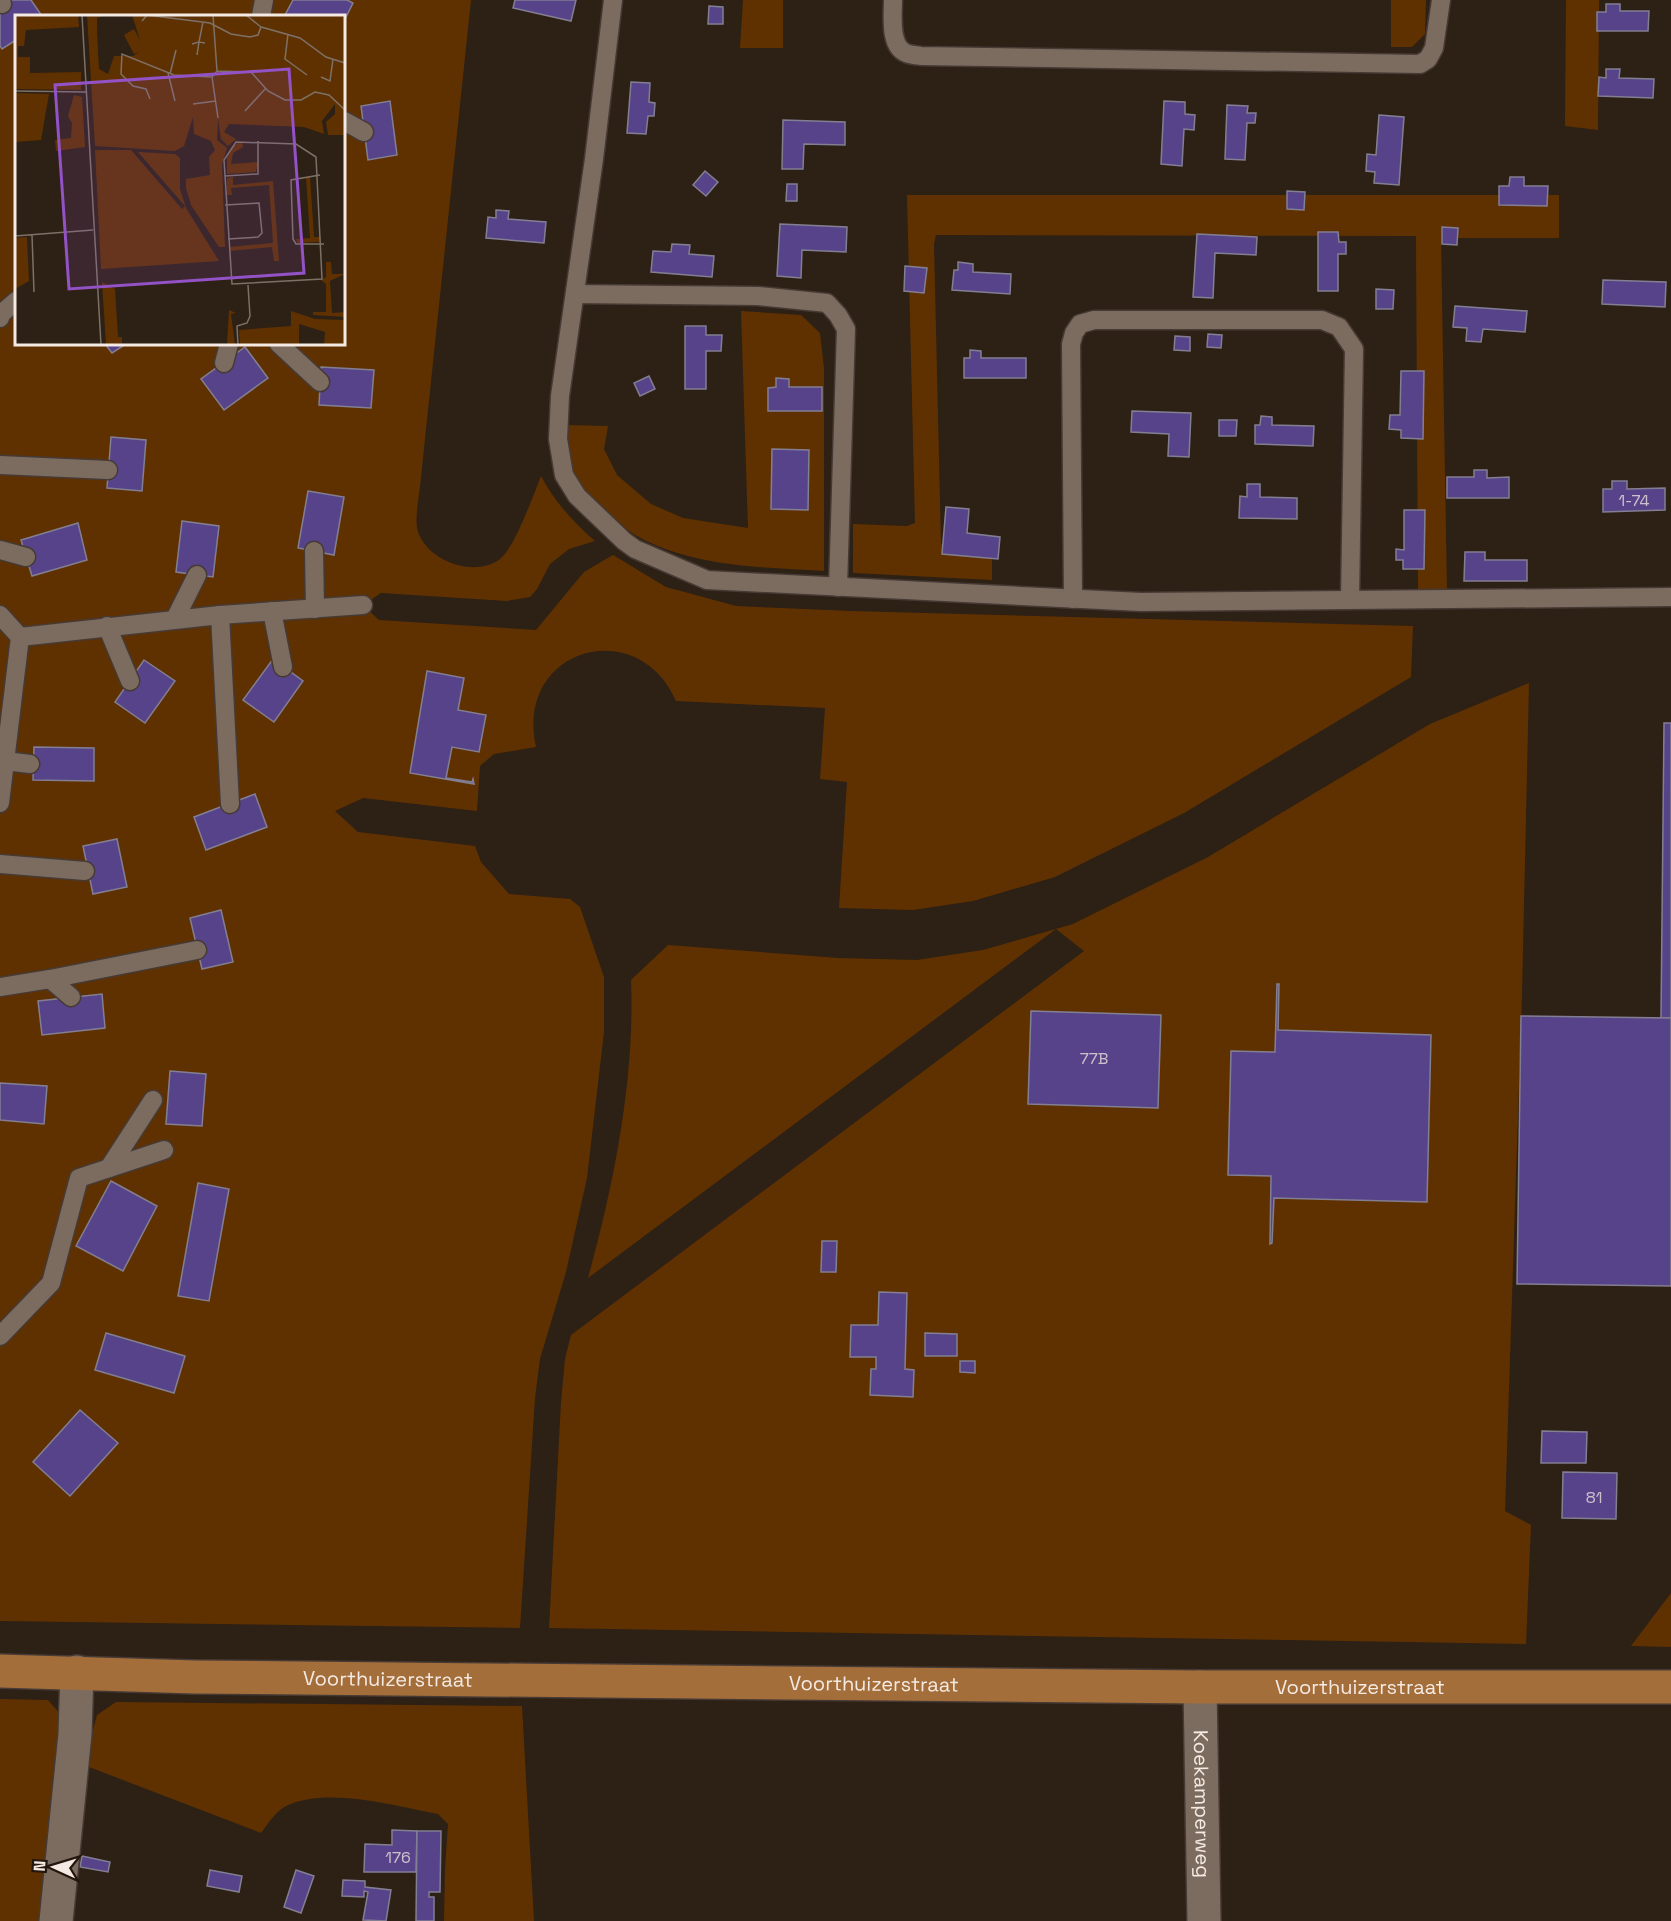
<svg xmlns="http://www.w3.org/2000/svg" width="1671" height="1921" font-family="'Space Grotesk',sans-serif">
	<rect width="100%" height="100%" fill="#2d2015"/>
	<!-- green -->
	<g fill="#603100" fill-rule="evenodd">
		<path d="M0,0H471L421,477C420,491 415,515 417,528C424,560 474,579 500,559C514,549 534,494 541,476C554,501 574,523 595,541L569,549L550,564L537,589L530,597L507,601L381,593L363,605L379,620L536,630L584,572L613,555L666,587L736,606L851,611L1413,626L1411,677L1184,813L1055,877L973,901L913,910L839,908L847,782L820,779L825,708L676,701C638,613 514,648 536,747L494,754L480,766L477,811L363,798L335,811L358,832L475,846L481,862L509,894L570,899L580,907L604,977V1032L587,1178L566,1272L540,1359L535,1398L520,1628L0,1621ZM16,16H344V344H16Z"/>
		<path d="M743,0H783V48H740Z"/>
		<path d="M1391,0H1426L1425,34L1412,47H1391Z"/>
		<path d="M1566,0H1599L1598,130L1565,126Z"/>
		<path d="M907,195H1559V238H1441L1447,592L1418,593L1416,236L936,235L934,244L941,544L992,542V580L853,573V524L907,526L915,523Z"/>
		<path d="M741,311L801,315L820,333L824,368V571C741,566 648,567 590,497C585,490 576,483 573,475C568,465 567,438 565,425L608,426L604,449L617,475L651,504L683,518L748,528Z"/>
		<path d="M1529,683L1522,993L1505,1511L1531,1525L1526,1644L549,1628L561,1402L565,1359L571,1335L1084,951L1056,929L588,1278C614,1184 635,1079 631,980L668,945L838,958L917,960L983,950L1073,924L1208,857L1430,724Z"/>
		<path d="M1671,1593V1647L1631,1646Z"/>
		<path d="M0,1699L48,1700L61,1715L42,1921H0Z"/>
		<path d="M116,1702L522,1706L534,1921H444L445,1869L448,1824L438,1814C396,1806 326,1786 286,1806C275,1812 268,1824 261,1833L89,1767L93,1730L97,1715Z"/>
	</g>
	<!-- building -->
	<g fill="#574389" stroke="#837f92" stroke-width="1.5">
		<path d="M8,0H31L42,16H16V40L2,49L0,46V5Z"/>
		<path d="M293,0H347L353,3L344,21V16H289L285,15Z"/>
		<path d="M515,0H576L571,21L513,8Z"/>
		<path d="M1606,4H1620V11H1649L1648,31H1597V12H1606Z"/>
		<path d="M709,6L723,7V24H708Z"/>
		<path d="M1606,69H1620L1619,78L1654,79L1653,98L1598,96L1599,77L1606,78Z"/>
		<path d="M631,82L650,83L649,102L655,103L654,116H648L646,134L627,133Z"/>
		<path d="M390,101L397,155L368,160L361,106Z"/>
		<path d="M1164,101L1185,102V114L1195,115L1194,130L1184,129L1182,166L1161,164Z"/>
		<path d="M1227,105L1248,106L1247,113H1256L1255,123H1247L1245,160L1225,159Z"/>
		<path d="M1379,115L1404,117L1399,185L1374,183L1375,172L1366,171L1367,154L1376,155Z"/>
		<path d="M783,120L845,122V145L804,144L803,169H782Z"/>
		<path d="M705,171L718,182L706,196L693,185Z"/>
		<path d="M1510,177H1524V186H1548L1547,206L1499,205V186H1509Z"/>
		<path d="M787,184H797V201H786Z"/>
		<path d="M1287,191L1305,192L1304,210L1287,209Z"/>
		<path d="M496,210L509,211L508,219L546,222L544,243L486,238L488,217L496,218Z"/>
		<path d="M780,224L847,227L846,252L802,250L801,278L777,276Z"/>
		<path d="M1442,227L1458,228L1457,245L1442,244Z"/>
		<path d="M1318,232H1338L1339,242H1346V254H1338V291H1318Z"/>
		<path d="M1197,234L1257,237L1256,255L1215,253L1213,298L1193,297Z"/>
		<path d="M672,244L690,245L689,254L714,256L712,277L651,272L653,251L671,252Z"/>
		<path d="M958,262L973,264V272L1011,274L1010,294L952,290L954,270H958Z"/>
		<path d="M905,266L927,268L924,293L904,291Z"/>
		<path d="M1603,280L1666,282L1665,307L1602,304Z"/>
		<path d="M1376,289L1394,290L1393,309H1376Z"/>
		<path d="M1455,306L1527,311L1525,332L1483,329L1481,342L1466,341L1467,328L1453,327Z"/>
		<path d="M685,326H706V335H722L721,351H706V389H685Z"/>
		<path d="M1208,334L1222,335L1221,348L1207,347Z"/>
		<path d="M1175,336L1190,337V351L1174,350Z"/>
		<path d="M105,344H126L112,353Z"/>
		<path d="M245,347L268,378L224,410L201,379Z"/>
		<path d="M970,350L981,351V358H1026V378H964V358H970Z"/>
		<path d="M321,367L374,370L371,408L319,405Z"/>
		<path d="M1401,371H1424L1423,439L1401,438V430L1389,429L1390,415H1400Z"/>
		<path d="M649,376L655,389L640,396L634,383Z"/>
		<path d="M776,378L789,379V387H822V411H768V388L776,387Z"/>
		<path d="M1132,411L1191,413L1189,457L1168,456L1169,434L1131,432Z"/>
		<path d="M1261,416L1272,417V425L1314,426L1313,446L1255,444V425H1260Z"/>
		<path d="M1219,420H1237L1236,436H1219Z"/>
		<path d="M111,437L146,440L142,491L107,488Z"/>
		<path d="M772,449L809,450L808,510L771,509Z"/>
		<path d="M1474,470H1487V478L1509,477V498H1447V477H1474Z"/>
		<path d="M1612,481H1627V489L1665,488V510L1603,512V489H1612Z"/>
		<path d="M1247,484H1260V497L1297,498V519L1239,518L1240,496L1247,497Z"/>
		<path d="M308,491L344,497L334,555L298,548Z"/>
		<path d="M946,507L969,509L967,533L1000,537L998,559L942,554Z"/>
		<path d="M1404,510H1425L1424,569H1403V560H1396V549L1404,550Z"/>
		<path d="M182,521L219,526L213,577L176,572Z"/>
		<path d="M78,523L87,560L32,576L21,540Z"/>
		<path d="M1465,552H1485V560H1527V581H1464Z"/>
		<path d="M273,659L303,681L274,722L243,700Z"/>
		<path d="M144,660L175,681L145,723L115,702Z"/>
		<path d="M427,671L464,678L458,710L486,715L479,752L452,747L446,778L472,782L473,779L474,784L410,773Z"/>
		<path d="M1664,723H1671V1018H1661Z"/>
		<path d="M34,747L94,748V781L33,780Z"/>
		<path d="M255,794L267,827L206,850L194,817Z"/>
		<path d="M117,839L127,887L93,894L83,846Z"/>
		<path d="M221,910L233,962L202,969L190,918Z"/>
		<path d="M1277,984H1279L1278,1030L1431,1035L1427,1202L1274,1198L1272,1243L1270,1244L1271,1176L1228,1175L1231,1051L1275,1052Z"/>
		<path d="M102,994L105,1028L42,1035L38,1001Z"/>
		<path d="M1031,1011L1161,1015L1158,1108L1028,1104Z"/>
		<path d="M1521,1016L1671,1018V1286L1517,1284Z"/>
		<path d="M170,1071L206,1074L202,1126L166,1124Z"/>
		<path d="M0,1083L47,1086L44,1124L0,1120Z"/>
		<path d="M111,1181L157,1206L123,1271L76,1246Z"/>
		<path d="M198,1183L229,1189L209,1301L178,1296Z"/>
		<path d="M822,1241H837L836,1272H821Z"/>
		<path d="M879,1292L907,1293L905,1369L914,1370L913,1397L870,1395L871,1369H876V1357H850L851,1325H878Z"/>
		<path d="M106,1333L185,1356L174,1393L95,1370Z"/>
		<path d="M925,1333L957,1334V1356H925Z"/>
		<path d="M960,1361H975V1373L960,1372Z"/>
		<path d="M80,1410L118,1443L70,1496L33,1462Z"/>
		<path d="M1542,1431L1587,1432L1586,1463H1541Z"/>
		<path d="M1563,1472L1617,1473L1616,1519L1562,1518Z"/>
		<path d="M392,1830L417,1831L416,1872H364L365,1844L392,1845Z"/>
		<path d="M417,1831H441L440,1892H429V1897H434V1921H416Z"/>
		<path d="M82,1856L110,1862L108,1872L80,1867Z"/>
		<path d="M210,1870L242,1876L239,1892L207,1886Z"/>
		<path d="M296,1870L314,1876L301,1913L284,1907Z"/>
		<path d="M343,1880L365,1881V1887L391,1890L386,1921L363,1920L368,1892L364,1891V1897L342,1896Z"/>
	</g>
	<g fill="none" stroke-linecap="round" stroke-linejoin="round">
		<defs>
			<g id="lane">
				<path d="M1,0L2,4"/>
				<path d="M613,0L594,159L560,396L558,439L564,475L577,496L624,541L635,549L707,580L1141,602L1671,597"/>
				<path d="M893,0C893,15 889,46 906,53C910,55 916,55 921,56L1420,64L1428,59L1434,48L1441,0"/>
				<path d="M261,16L264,0"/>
				<path d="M344,121L364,132"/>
				<path d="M575,294L758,296L827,303L838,315L846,329L838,587"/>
				<path d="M0,318L1,314L16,301"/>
				<path d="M279,344L320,382"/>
				<path d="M224,363L229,344"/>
				<path d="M0,465L108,470"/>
				<path d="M0,550L26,557"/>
				<path d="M314,551L315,609"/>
				<path d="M1073,599L1071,344L1074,333L1080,324L1094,320H1322L1339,327L1354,349L1350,600"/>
				<path d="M272,611L283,667"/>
				<path d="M0,615L20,637L0,803"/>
				<path d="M220,615L230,804"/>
				<path d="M175,619L197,575"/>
				<path d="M107,626L130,681"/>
				<path d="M20,637L220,615L363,605"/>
				<path d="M5,761L30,764"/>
				<path d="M0,864L85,871"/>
				<path d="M50,979L71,997"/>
				<path d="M0,987L50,979L197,950"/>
				<path d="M109,1168L153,1100"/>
				<path d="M0,1336L51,1283L79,1178L164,1150"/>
			</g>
			<g id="street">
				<path id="s1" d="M1200,1687L1204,1921"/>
				<path d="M56,1921L75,1734L77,1672"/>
			</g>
			<g id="primary">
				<path id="s2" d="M0,1671L195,1677L1200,1687H1671"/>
			</g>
		</defs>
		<!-- lane casing -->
		<use href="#lane" stroke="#463a34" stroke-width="21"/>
		<!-- street casing -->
		<use href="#street" stroke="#463a34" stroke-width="36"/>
		<!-- primary casing -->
		<use href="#primary" stroke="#463a34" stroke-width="36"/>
		<!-- lane -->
		<use href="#lane" stroke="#7c6c5f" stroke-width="18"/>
		<!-- street -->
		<use href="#street" stroke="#7c6c5f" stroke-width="33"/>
		<!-- primary -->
		<use href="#primary" stroke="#a46e3b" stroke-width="33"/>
	</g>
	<g text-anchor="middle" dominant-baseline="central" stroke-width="6" stroke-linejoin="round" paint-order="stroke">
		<!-- number labels -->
		<g font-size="16" fill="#cdc0cc">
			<text x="1634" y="500">1-74</text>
			<text x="1094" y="1058">77B</text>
			<text x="1594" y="1497">81</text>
			<text x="398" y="1857">176</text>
		</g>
		<!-- street labels -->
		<g font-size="20" fill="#f4eae3" stroke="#23160c">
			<text stroke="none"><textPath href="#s2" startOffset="388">Voorthuizerstraat</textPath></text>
			<text stroke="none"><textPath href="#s2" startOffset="874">Voorthuizerstraat</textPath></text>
			<text stroke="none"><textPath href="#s2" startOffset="1360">Voorthuizerstraat</textPath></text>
			<text stroke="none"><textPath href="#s1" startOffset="117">Koekamperweg</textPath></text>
		</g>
	</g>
	<!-- overview -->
	<g transform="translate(15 15)">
		<rect width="330" height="330" fill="#2d2015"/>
		<path d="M0,0H63L64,12L11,15L9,31H3V42H15V58L66,57V75L0,74ZM72,0H92L82,3V17L84,54L93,59L99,41H118L124,37L119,39L109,20L119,14L125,25L117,0H330V120H313L311,107L320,99V89L307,106L309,119L289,112L214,109L209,117L221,124L213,131L206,124L203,104L202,125L212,133L207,149L210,232H204L176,190L171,173V164L195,160L194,142L200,135L196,126L179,119L178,102L169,131L160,136L80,131ZM0,78L34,79L26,125L0,127ZM59,80L67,82L70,132L41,136L40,125L56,123L57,108L53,101ZM227,126L228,132L218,138L216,149L243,147L241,157L212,159V142L218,131ZM80,135H116L167,194L170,191L123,137L160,139L165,143V174L171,193L204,246L86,254ZM218,162V170L258,166L264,246H259L257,232L214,236V232L258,228L254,170L216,173L217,180H212V163ZM291,162H295L299,222H306L304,227L282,228L281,224L295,223ZM12,222L14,266L0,274V223ZM311,247H316L317,259H330L315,266L317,298L330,297V302L298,300V297H311V269L306,265L311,262ZM87,267L100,274L103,322H107V330L91,329ZM214,295L221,298L216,299L220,330H212ZM276,296L300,304L330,305V330H309L310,317L284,309V330H225L224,315L276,311Z" fill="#603100"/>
		<path fill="none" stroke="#7d7167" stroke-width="1.5" d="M67,0L86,330M198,0L202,56M231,0L246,12M127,6L132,0L195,8L216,19L235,22L243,20L246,12L285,23L311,42L330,48M273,19L270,44L292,60M177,29L184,27L188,7M182,40L184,27L190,28M153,58L160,86M155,59L161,35M197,62L203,103M306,62L315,66L318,44M0,76L71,77M135,84L131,74L118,71L106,59L107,39L159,60L197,62L202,56L236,57L253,76L270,85H286L300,77L314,80L330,95M178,89L201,86M230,96L251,73M221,127L281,129L301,142L307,264L217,269L209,145ZM305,160L276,165L278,224L281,229H309M210,161L243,159V126M210,190L244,188L247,218L243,222L213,224M17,220L19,277M0,221L78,215M223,330L222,311L232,308L235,301L233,270"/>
		<path fill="#9352c6" fill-opacity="0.15" stroke="#9352c6" stroke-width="3" d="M274,54L289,258L54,274L40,70Z"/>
		<rect width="330" height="330" fill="none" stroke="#f4eae3" stroke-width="3"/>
	</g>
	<!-- north arrow -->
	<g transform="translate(54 1867) rotate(274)" stroke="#23160c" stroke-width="4.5" paint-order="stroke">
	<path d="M0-4.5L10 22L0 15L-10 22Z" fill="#f4eae3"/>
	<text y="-9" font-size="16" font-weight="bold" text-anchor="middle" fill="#f4eae3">N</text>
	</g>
</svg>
